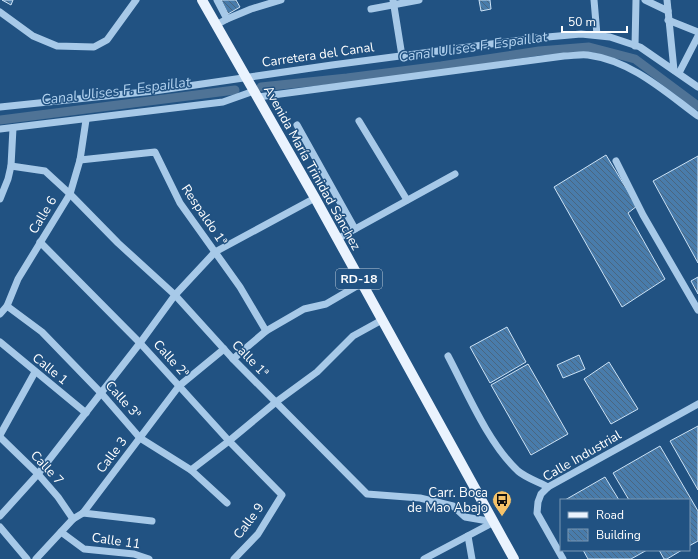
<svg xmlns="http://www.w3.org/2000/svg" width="698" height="559" font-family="'Nunito Sans',sans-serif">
	<defs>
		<pattern id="building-back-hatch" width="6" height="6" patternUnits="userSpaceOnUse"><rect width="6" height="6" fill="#497cab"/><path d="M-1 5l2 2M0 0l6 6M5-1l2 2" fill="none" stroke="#4a6680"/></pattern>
	</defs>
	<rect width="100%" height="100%" fill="#215282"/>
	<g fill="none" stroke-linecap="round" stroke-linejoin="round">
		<!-- canal -->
		<g stroke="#4f7396" stroke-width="9">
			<path d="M261,87L347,78L441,66L539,51L589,47L635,59L698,106"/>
			<path d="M0,120L235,90"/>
		</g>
	</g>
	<!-- building -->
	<g fill="url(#building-back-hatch)" stroke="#cbe2f6">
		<path d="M2,0H13L11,5Z"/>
		<path d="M221,0H236L240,7L228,14Z"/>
		<path d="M479,0H490L491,9L481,11Z"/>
		<path d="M606,155L637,206L628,213L665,279L622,307L554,187Z"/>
		<path d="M698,156V263L653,181Z"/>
		<path d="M698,277V294L691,281Z"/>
		<path d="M507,327L526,362L490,383L470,347Z"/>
		<path d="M579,355L585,369L563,378L557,365Z"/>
		<path d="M609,362L638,409L611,424L584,379Z"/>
		<path d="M528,364L568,434L531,455L491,385Z"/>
		<path d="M698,426V490L670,441Z"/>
		<path d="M660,446L698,511V541L689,546V500H629L613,473Z"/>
		<path d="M605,477L619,500H565Z"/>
		<path d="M583,550H647L631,559H588Z"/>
		<path d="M659,550H682L667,559H664Z"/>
	</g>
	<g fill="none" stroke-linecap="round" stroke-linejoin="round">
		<!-- minor -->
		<g stroke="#a7c9e8" stroke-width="7">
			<path d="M217,0L227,19"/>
			<path d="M393,0L402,56"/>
			<path d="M594,0L597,35"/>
			<path d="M645,0L668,11"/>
			<path d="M667,0L674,70"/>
			<path d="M371,9L419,0"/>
			<path d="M0,12L33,36L57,46L94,47L107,40L136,0"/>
			<path d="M668,20L698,32"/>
			<path d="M216,25L227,19L251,9L281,0"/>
			<path d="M635,46L636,0"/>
			<path d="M679,73L698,36"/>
			<path d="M258,97L564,56C572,56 580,54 588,55C632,61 664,91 698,116"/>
			<path d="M0,107L154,91L332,65L536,38L581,34L610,37L640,47L698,87"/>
			<path d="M359,121L407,200"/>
			<path d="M297,125L355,229"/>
			<path d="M0,129L223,102L254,91"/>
			<path d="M80,160L155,152L180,203L240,287L266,331"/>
			<path d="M616,161L643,215L698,310"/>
			<path d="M11,166L45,171L70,194L118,243L175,295L233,359L367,494L420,498L453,506L465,517L494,522"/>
			<path d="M0,199L8,179L11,166L13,128"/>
			<path d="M337,239L455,174"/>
			<path d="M40,242L140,343L229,441L282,495L258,534L234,559"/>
			<path d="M7,306L42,332L101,393L140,438L191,470L227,503"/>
			<path d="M0,314L7,306L18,279L70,194L80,160L86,120"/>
			<path d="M0,342L86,413"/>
			<path d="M448,356C467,392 488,443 518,471C526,478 539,482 548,487"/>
			<path d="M233,359L266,331L304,309L326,304L362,283"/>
			<path d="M0,435L35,372"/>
			<path d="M0,437L38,474L58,497L73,519"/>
			<path d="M191,470L229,441L276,402L317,372L353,336L382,320"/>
			<path d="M83,513L152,521"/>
			<path d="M0,516L38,474L73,429L140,343L175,295L215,252L315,198"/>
			<path d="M0,527L27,559"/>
			<path d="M61,532L84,549L134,554L149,559"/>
			<path d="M468,536L472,559"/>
			<path d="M36,559L73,519L83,513L179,386L224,349"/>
			<path d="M424,559L494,522"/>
			<path d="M563,559L537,513L538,502L541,494L548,487L698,404"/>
		</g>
		<!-- major -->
		<path stroke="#eaf3fe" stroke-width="10" d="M202,0L315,198L514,559"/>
	</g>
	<!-- icons -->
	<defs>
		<symbol id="bus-pin" viewBox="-11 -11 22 30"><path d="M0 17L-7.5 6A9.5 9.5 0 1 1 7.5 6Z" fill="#f5c269" stroke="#215282"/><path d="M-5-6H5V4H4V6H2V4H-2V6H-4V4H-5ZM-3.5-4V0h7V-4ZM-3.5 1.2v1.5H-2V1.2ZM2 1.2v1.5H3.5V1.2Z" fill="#111"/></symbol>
	</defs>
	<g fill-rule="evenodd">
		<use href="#bus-pin" x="491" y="489" width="22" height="30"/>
	</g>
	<g text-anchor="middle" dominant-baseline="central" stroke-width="3" stroke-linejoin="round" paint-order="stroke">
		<!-- shield labels -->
		<rect fill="#215282" stroke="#bccbda" stroke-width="1" x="336" y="269" width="46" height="20" rx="3"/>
		<g font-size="12" font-weight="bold" fill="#fff">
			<text x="359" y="279">RD-18</text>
		</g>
		<!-- street labels -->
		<g font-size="13" fill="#fff" stroke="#215282">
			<text transform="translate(318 55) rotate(-8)">Carretera del Canal</text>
			<text transform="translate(312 168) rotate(61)">Avenida María Trinidad Sánchez</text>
			<text transform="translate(43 215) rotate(-59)">Calle 6</text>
			<text transform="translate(204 215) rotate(56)">Respaldo 1ª</text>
			<text transform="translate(171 359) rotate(48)">Calle 2ª</text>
			<text transform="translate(250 359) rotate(46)">Calle 1ª</text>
			<text transform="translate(50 369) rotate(39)">Calle 1</text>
			<text transform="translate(123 400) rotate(48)">Calle 3ª</text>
			<text transform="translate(112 455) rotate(-53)">Calle 3</text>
			<text transform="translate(582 456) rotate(-30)">Calle Industrial</text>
			<text transform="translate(47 468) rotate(47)">Calle 7</text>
			<text transform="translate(249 521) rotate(-53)">Calle 9</text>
			<text transform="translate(116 541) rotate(8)">Calle 11</text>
		</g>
		<!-- poi labels -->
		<g font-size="13" fill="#fff" stroke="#215282" text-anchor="end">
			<text x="488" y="493">Carr. Boca<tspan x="488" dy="15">de Mao Abajo</tspan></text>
		</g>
		<!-- water labels -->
		<g font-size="14" font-style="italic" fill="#b3d3f0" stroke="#215282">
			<text transform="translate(473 47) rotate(-8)">Canal Ulises F. Espaillat</text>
			<text transform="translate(116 91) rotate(-7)">Canal Ulises F. Espaillat</text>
		</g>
	</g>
	<!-- legend -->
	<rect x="560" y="499" width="130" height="52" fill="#215282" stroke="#7a97b4"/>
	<rect x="568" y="512" width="20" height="6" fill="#eaf3fe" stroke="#7a97b4"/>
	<text x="596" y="519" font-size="12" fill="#ffffff">Road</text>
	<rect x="568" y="529" width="20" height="12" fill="url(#building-back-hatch)" stroke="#7a97b4"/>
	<text x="596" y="539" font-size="12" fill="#ffffff">Building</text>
	<!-- scale -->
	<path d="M562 26v6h65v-6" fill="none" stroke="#ffffff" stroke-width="2"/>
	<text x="568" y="26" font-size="12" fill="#ffffff" stroke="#215282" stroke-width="3" paint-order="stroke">50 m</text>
</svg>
